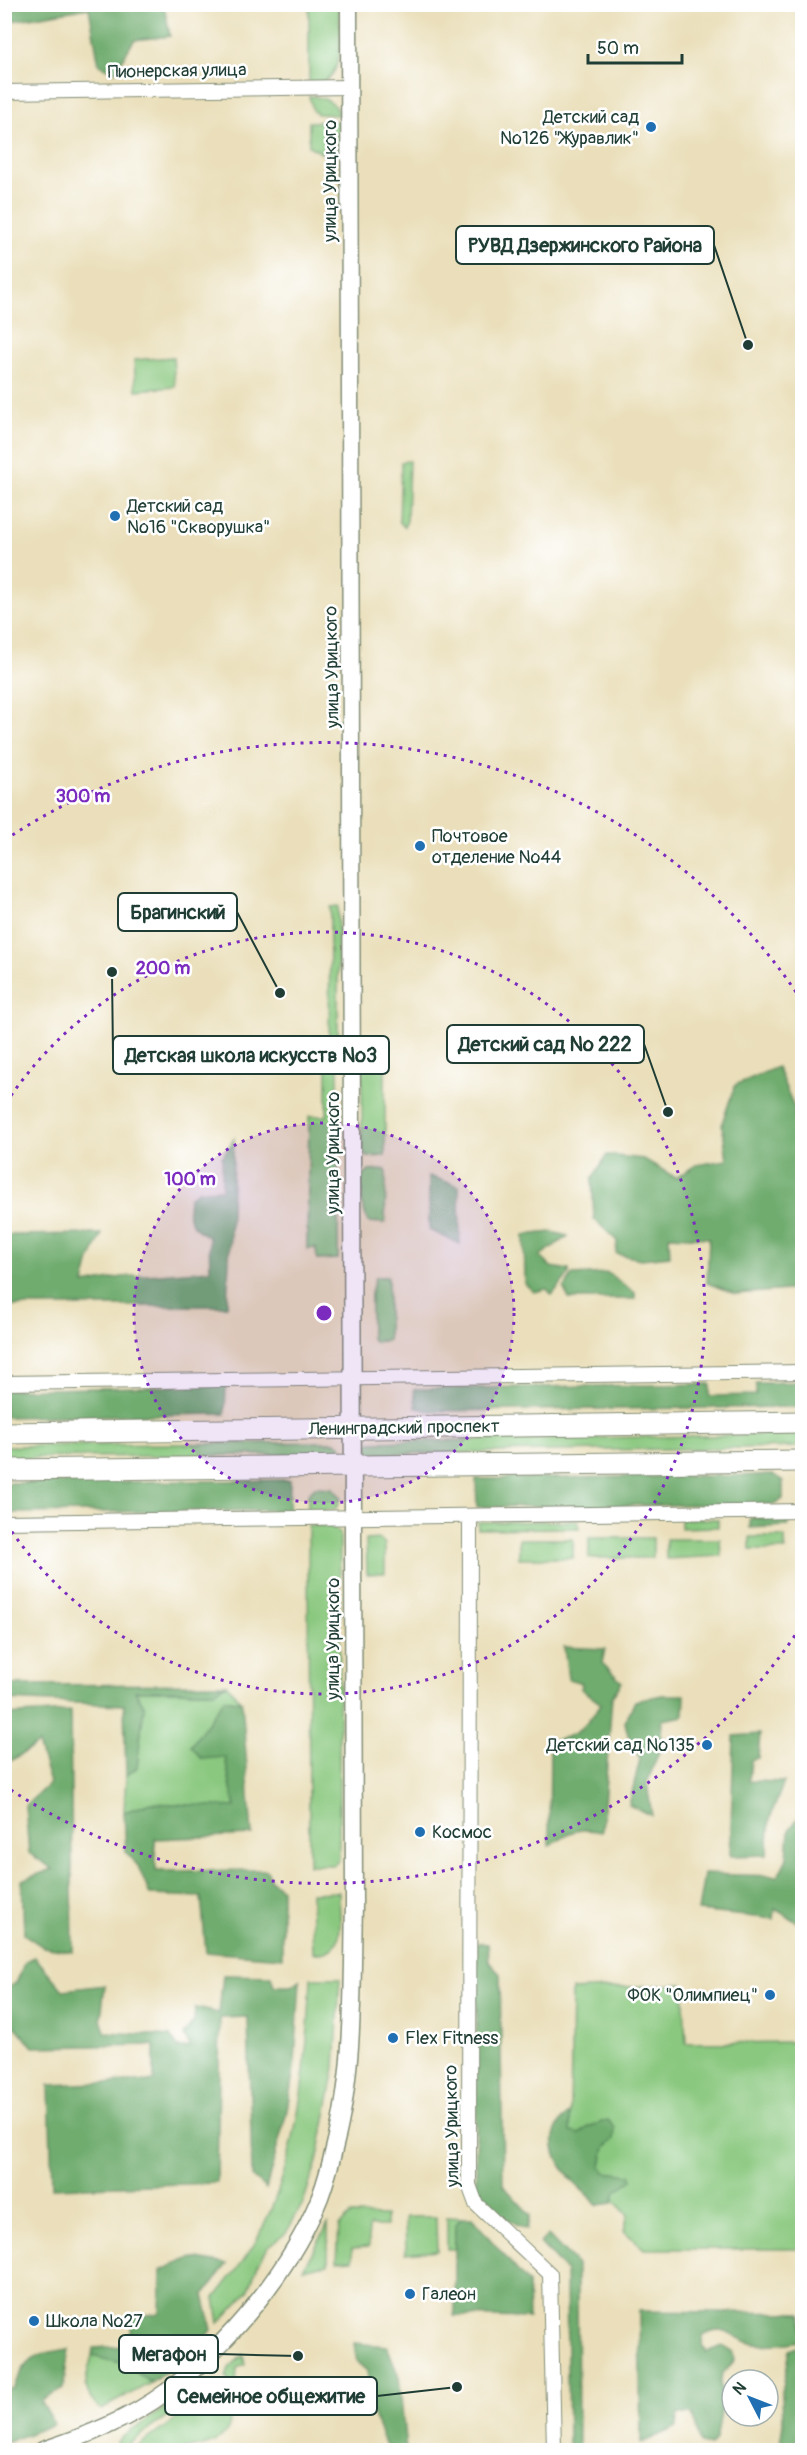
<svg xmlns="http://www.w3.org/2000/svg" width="807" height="2455" font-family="Pangolin,sans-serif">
	<rect width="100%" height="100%" fill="#fff"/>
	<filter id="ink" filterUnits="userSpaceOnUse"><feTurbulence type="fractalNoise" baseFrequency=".0167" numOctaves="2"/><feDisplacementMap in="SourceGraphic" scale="12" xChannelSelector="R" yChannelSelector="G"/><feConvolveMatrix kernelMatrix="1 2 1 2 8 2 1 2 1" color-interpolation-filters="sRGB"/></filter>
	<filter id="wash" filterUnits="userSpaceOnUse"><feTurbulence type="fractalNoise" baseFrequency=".008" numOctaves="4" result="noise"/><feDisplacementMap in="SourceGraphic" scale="24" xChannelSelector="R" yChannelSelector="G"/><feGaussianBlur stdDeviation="1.35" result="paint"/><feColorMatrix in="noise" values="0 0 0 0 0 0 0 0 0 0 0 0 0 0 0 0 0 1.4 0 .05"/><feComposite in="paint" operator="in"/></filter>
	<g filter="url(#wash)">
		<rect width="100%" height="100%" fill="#eadfba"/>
		<!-- green -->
		<g fill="#8ac87f" stroke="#54825a" stroke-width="1.5">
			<path d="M309,5H339C339,30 349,87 309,83Z"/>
			<path d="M309,96C321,96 338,102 339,115L318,114L313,111Z"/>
			<path d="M340,121V144L333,153L323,154L309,146V122Z"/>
			<path d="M173,357L175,387L136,390L134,360Z"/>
			<path d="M409,461L407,521L404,527L399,521L401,462Z"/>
			<path d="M338,906V1051H329L330,907Z"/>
			<path d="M362,1060H385V1156L367,1157L362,1151Z"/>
			<path d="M338,1063V1259L317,1260L316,1248L307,1249L309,1116H327V1064Z"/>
			<path d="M386,1170L385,1223L368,1222L362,1204V1177L369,1171Z"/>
			<path d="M375,1277H388V1340L375,1342L371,1338V1294Z"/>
			<path d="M802,1434V1447L370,1454L364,1448L370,1442Z"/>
			<path d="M335,1442L342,1447L336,1454L4,1458L5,1446Z"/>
			<path d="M315,1487L332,1488L341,1497L338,1506L333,1510L308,1511V1494Z"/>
			<path d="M681,1519H718V1527L681,1528Z"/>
			<path d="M578,1521L579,1528L478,1529V1522Z"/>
			<path d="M308,1526H332L340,1533L339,1860L334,1865H309Z"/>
			<rect x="750" y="1537" width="35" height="13"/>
			<rect x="589" y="1538" width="64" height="20"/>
			<path d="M380,1539L385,1544V1573L367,1574L366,1540Z"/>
			<rect x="519" y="1539" width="54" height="19"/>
			<path d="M666,1539H720L721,1556L666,1559Z"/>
			<path d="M226,1684L242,1702L224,1699L225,1757L235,1808L151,1803L124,1812L126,1776L137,1767L144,1706L135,1691H215Z"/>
			<path d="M339,1892C339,1919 349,1955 313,1953L311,1893Z"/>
			<path d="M311,1978H340L335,2068L317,2162L303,2203L286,2233L269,2246L258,2264L248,2292L219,2323L215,2298C231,2277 248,2257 260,2234C299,2155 307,2064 311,1978Z"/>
			<path d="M683,1984L686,2043L802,2042V2249H644L624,2231L628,2215L615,2202L598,2205L569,2178L572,1990Z"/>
			<path d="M351,2215L386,2216V2226H369V2247L352,2248V2260L337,2261L339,2226Z"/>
			<path d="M405,2217H436L437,2250L406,2253Z"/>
			<path d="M447,2217L462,2218L455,2225V2249H447Z"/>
			<path d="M328,2224V2264L303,2269Z"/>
			<path d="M243,2355L245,2365L237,2368L236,2384L245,2390L242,2401L226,2378L229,2368Z"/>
			<path d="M92,2356L125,2364L151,2383L101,2409C80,2391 85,2380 92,2356Z"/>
			<path d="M192,2389L198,2393L121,2450L117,2442L122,2437Z"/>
			<path d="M210,2399L230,2420C230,2455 157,2451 133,2450L202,2400Z"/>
		</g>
		<!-- forest -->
		<g fill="#6fac6e" stroke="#477451" stroke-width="1.5">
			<path d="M5,4L164,5L170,36L134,40L115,72L99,65L89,8L5,22Z"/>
			<path d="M777,1067L794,1107L797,1190L802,1202L801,1289L736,1294L707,1283L709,1238L669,1236L670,1256L641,1259L616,1254L617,1241L594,1219L592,1179L607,1155L644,1159L676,1178L696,1165L727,1160L722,1123L735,1085Z"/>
			<path d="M234,1139L227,1306H5V1235L102,1234L90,1260L84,1284L122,1277L210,1270L209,1237C190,1227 186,1219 189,1198L199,1190L222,1189V1157Z"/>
			<path d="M429,1176L459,1186L460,1244L429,1230Z"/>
			<path d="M552,1232L568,1236L540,1256L551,1267L569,1270V1274L552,1295L547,1289L534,1292L525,1284L524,1235Z"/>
			<path d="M608,1273L635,1293V1299H569L564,1289L572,1275Z"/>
			<path d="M802,1382V1407L427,1411L416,1407L414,1389L710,1384V1396L756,1395V1383Z"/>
			<path d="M226,1385L225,1414L5,1417L4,1390Z"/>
			<path d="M774,1475L783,1481V1499L774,1504L477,1507L476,1479Z"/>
			<path d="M290,1480L289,1510L5,1513V1483Z"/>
			<path d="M788,1517V1526L750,1528V1518Z"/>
			<path d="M564,1647L605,1649L602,1663L622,1682L612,1697L602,1832C577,1827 570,1831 549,1846L550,1741C578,1737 585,1727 601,1704L581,1689L582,1683L568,1679Z"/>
			<path d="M226,1684L215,1691H135L144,1706L137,1767L126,1776L124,1705L5,1700V1685Z"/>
			<path d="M662,1695H685L684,1716L662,1720L660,1749L647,1783L652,1816L629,1805L640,1759L628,1735L625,1722L635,1701Z"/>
			<path d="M224,1699L242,1702L252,1835L155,1839L156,1871L267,1870L271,1881L282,1889V1958L206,1952L201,1897L150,1895L138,1866L126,1852L124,1812L151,1803L235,1807L225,1757L202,1759L191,1746Z"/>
			<path d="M70,1711L73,1952L43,1947L24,1934L22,1880L53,1869L29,1853L25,1806L50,1783L38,1744L4,1765L5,1715Z"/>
			<path d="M760,1734L758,1758L751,1760L749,1781L784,1782L770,1818L767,1855L730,1856L734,1736Z"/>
			<path d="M802,1813V1925L775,1909L774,1919L698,1911L704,1874L778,1876L787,1858L789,1830Z"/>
			<path d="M477,1943L488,1944L489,1962L500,1974L503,2185L530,2215L527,2229C504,2219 485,2208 476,2184Z"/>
			<path d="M35,1957L63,1990L105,1985L101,2018L105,2032L170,2036L178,2048L191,2047L184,2035L194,2021L195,2008L219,2013L223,1975L271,1976L274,1986H292L300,1980L295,2062L286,2115L266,2189L252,2177L248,2017L220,2018L217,2183L52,2188L49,2085L154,2081V2045L33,2047L5,2014L4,1990L16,1983L26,1961Z"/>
			<path d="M570,2113V2132L580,2134L588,2127L608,2120L615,2128L614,2139L605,2147L601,2166L605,2172L630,2175L632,2180L616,2191L613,2203L598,2205C574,2182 529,2145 570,2113Z"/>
			<path d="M462,2218H472L528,2283L529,2318L455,2316V2225Z"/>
			<path d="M548,2235L577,2265L578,2450H568L566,2271L540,2243Z"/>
			<path d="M191,2258L227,2264L204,2295L212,2330L177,2363L151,2383L125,2364L92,2356L93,2348L127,2346L133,2317L160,2313L161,2270Z"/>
			<path d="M639,2311L802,2313V2340C793,2344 761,2346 751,2343C731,2338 727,2322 703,2335L702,2345L707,2352L723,2346L734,2353L735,2360L722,2374L720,2385L723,2401L716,2440L710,2446L701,2444L692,2414H678L677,2427L641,2443Z"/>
			<path d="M354,2343L387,2346L399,2377L406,2450L389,2447L388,2450L373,2415L367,2371L357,2362Z"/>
			<path d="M802,2345V2450H779L783,2423L782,2392L790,2350Z"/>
			<path d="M69,2349L63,2389L41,2401L54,2424L5,2443V2389H13C29,2354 33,2355 69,2349Z"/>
		</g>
	</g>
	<g filter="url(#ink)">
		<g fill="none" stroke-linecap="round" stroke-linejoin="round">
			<defs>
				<g id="minor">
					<path d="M4,92L350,87"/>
					<path d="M4,1383L802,1372"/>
					<path d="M470,1516L469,2185L476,2204L550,2274L554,2450"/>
					<path d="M4,1522L802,1511"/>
				</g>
				<path id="tertiary" d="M43,2450C86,2436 130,2419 166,2392C227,2347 292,2268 320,2197C326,2181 331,2162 335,2145C355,2068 352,1983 354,1905L349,4"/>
				<g id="primary">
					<path d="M4,1433L802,1422"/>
					<path d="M4,1470L802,1461"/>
				</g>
			</defs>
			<!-- minor casing -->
			<use href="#minor" stroke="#848e77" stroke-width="16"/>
			<!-- tertiary casing -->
			<use href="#tertiary" stroke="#848e77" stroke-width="19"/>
			<!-- primary casing -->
			<use href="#primary" stroke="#848e77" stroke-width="23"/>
			<!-- minor -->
			<use href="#minor" stroke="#fff" stroke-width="14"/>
			<!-- tertiary -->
			<use href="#tertiary" stroke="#fff" stroke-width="16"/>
			<!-- primary -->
			<use href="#primary" stroke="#fff" stroke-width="21"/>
		</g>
	</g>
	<!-- distance rings -->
	<circle cx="324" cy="1313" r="190" fill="#7b2cbf" fill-opacity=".12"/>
	<g fill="none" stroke="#7b2cbf" stroke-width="3" stroke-dasharray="3 6">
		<circle cx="324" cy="1313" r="190"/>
		<path d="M6 1103A381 381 0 1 1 6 1523"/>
		<path d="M800 1628A571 571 0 0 1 5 1786M5 840A571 571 0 0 1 800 998"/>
	</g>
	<!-- markers -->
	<g fill="#1f6fb2" stroke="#fff" stroke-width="2">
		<circle cx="651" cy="127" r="6"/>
		<circle cx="115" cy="516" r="6"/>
		<circle cx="420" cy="846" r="6"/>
		<circle cx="707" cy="1745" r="6"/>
		<circle cx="420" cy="1832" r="6"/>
		<circle cx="770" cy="1995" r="6"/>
		<circle cx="393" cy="2038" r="6"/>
		<circle cx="410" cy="2294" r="6"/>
		<circle cx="34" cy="2321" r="6"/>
	</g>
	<g text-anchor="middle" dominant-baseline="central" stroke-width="5" stroke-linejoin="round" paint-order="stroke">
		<!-- street labels -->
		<g font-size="18" fill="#1f3d34" stroke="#fff">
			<text transform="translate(177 71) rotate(-1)">Пионерская улица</text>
			<text transform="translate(330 181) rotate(-90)">улица Урицкого</text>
			<text transform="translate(332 667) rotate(-91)">улица Урицкого</text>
			<text transform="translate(333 1153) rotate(-90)">улица Урицкого</text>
			<text transform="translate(404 1428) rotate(-1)">Ленинградский проспект</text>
			<text transform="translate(333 1639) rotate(-90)">улица Урицкого</text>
			<text transform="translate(452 2126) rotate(-91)">улица Урицкого</text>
		</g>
		<!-- poi labels -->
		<g font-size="18" fill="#1f3d34" stroke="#fff" text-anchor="start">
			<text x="639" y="117" text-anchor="end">Детский сад<tspan x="639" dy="21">№126 "Журавлик"</tspan></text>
			<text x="127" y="506">Детский сад<tspan x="127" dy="21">№16 "Скворушка"</tspan></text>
			<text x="432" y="836">Почтовое<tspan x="432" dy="21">отделение №44</tspan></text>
			<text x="695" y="1745" text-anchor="end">Детский сад №135</text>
			<text x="432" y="1832">Космос</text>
			<text x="758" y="1995" text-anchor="end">ФОК "Олимпиец"</text>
			<text x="405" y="2038">Flex Fitness</text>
			<text x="422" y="2294">Галеон</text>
			<text x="46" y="2321">Школа №27</text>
		</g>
	</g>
	<circle cx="324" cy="1313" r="9" fill="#7b2cbf" stroke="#fff" stroke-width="3"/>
	<g font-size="18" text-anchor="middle" font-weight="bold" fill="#7b2cbf" stroke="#fff" stroke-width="5" stroke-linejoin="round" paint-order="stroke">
		<text x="83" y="802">300 m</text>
		<text x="163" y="974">200 m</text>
		<text x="190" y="1185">100 m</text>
	</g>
	<!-- callouts -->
	<path fill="none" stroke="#1f3d34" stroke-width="2" d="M748 345L714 245M280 993L237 912M668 1112L644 1044M112 972L113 1055M298 2356L218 2354M457 2387L377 2396"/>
	<g fill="#1f3d34" stroke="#fff" stroke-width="2">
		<circle cx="748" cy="345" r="6"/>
		<circle cx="280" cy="993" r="6"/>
		<circle cx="668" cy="1112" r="6"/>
		<circle cx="112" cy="972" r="6"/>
		<circle cx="298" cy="2356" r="6"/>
		<circle cx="457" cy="2387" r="6"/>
	</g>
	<g fill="#fff" stroke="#1f3d34" stroke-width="2">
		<rect x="456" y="226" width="258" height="38" rx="6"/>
		<rect x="118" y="893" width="119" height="38" rx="6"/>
		<rect x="447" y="1025" width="197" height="38" rx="6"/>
		<rect x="113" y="1036" width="276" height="38" rx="6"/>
		<rect x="119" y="2335" width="99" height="38" rx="6"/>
		<rect x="165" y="2377" width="212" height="38" rx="6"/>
	</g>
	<g font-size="20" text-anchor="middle" font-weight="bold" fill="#1f3d34">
		<text x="585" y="252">РУВД Дзержинского Района</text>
		<text x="178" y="919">Брагинский</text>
		<text x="545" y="1051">Детский сад № 222</text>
		<text x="251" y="1062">Детская школа искусств №3</text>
		<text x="169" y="2361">Мегафон</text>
		<text x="271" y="2403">Семейное общежитие</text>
	</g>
	<!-- margin -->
	<rect width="807" height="2455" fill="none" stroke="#fff" stroke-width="24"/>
	<!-- north arrow -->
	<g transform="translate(750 2398) rotate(312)"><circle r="28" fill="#ffffff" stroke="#a5b1ae" stroke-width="1.5"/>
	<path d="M0-4.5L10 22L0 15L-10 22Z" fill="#1f6fb2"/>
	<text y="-9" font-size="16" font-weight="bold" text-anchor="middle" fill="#1f3d34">N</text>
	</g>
	<!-- scale -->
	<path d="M588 54v9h94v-9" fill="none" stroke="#1f3d34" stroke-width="3"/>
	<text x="597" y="54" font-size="18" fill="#1f3d34" stroke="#ffffff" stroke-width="4.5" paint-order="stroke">50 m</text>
</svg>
